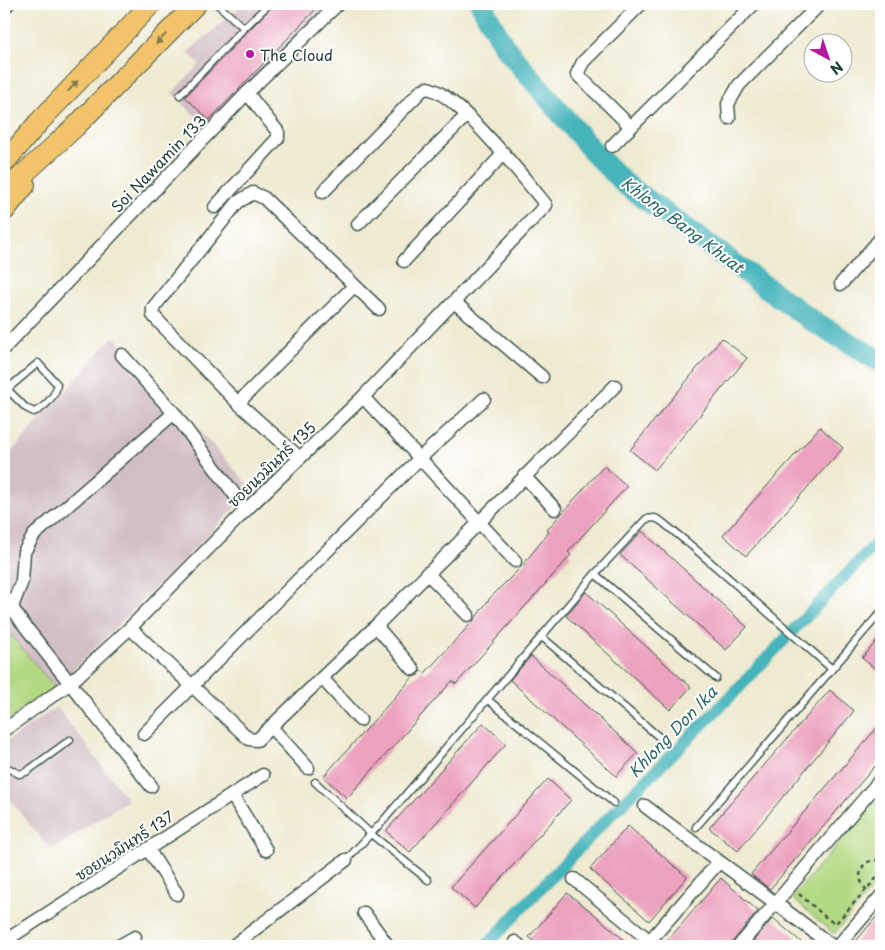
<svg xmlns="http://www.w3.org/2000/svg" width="885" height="950" font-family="'Playpen Sans','Playpen Sans Thai',sans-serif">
	<rect width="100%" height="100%" fill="#fff"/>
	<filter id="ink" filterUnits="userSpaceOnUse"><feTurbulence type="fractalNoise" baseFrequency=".02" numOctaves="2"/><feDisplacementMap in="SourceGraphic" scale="10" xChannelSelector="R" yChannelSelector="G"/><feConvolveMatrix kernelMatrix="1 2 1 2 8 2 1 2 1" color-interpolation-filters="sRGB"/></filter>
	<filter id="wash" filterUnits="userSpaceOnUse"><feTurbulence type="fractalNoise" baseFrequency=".0096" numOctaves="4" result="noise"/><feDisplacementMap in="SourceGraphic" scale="20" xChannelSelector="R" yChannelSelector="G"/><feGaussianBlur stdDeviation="1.12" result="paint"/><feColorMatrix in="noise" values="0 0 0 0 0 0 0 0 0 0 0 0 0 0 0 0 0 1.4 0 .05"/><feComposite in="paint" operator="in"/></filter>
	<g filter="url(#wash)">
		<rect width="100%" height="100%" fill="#efead1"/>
		<!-- industrial -->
		<g fill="#d2bec5">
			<path d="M244,4L252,10L259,4H334L209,129L172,93L200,64L188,52Z"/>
			<path d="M114,336L253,490L55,688L4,627V460Z"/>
			<path d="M57,707L128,800L51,850L4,793V743Z"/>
		</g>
		<!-- green -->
		<g fill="#b4d983" stroke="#6a8b5c">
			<path d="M4,627L55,688L4,723Z"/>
			<path d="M879,795L881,797V878L834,934L792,898Z"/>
		</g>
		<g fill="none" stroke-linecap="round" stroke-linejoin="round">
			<!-- canal -->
			<path stroke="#44b4bb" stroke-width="12" d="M486,946L601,825L732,695L881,538"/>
			<!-- river -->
			<path stroke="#44b4bb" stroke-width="22" d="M481,4L504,46L596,155L625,184L811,320L881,362"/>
		</g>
		<g id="blocks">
			<!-- building -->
			<g fill="#eca1bf">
				<path d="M274,4H308L315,10L209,120L185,97Z"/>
				<path d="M722,338L747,358L655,470L630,450Z"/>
				<path d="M820,427L843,448L746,556L723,535Z"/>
				<path d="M604,466L627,486L568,552L571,555L456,684L452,681L347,798L323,777L413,677L419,675L421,670L425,673L474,620L490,598L521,567L549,532L547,530Z"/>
				<path d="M642,531L747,627L726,650L620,555Z"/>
				<path d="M586,592L691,687L670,710L566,616Z"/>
				<path d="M881,636V674L862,658Z"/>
				<path d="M531,656L638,753L616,776L510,680Z"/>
				<path d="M830,690L854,711L738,851L709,828Z"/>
				<path d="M483,723L506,744L410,852L386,831Z"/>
				<path d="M881,723V759L770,889L754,877L751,874Z"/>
				<path d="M548,779L571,800L475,908L451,887Z"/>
				<path d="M628,826L687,877L649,921L590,869Z"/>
				<path d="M721,878L758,911L733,941L731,946H663Z"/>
				<path d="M567,893L592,912L631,946H540L529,937Z"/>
				<path d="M881,911V946H852Z"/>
				<path d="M773,918L793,935L806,946H749Z"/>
			</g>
		</g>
	</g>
	<g filter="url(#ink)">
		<use href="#blocks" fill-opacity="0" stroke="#3e574c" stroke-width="1"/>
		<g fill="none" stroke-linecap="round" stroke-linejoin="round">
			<defs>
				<g id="service">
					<path d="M217,4L244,28L269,4"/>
					<path d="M180,95L244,28"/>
					<path d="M4,392L38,363L57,384C57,395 43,409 34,412L26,408L8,390"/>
					<path d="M595,574L716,678"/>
					<path d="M542,637L659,737"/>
					<path d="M488,700L614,803"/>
					<path d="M4,766L19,774L26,772L70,740"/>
					<path d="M315,782L371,834L428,880"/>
					<path d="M696,827L881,612"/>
					<path d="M346,860L383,821L595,574L646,519L655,518L661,521L693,547L832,669"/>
				</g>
				<g id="minor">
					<path d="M4,8L8,4"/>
					<path d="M729,118L728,104L739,85L820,4"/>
					<path d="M631,127L577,74L583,62L641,4"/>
					<path d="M612,146L754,4"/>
					<path d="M215,207L278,138V132L247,93"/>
					<path d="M358,224L466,116"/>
					<path d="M404,261L504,153"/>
					<path d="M841,284L881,238"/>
					<path d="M454,302L542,377"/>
					<path d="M4,348L247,93L338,4"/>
					<path d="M122,355L174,413L246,510"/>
					<path d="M363,397L515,561"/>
					<path d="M238,403L354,286"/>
					<path d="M300,458L238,403L160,323L153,315V308L238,202L253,193L264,198L379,309"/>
					<path d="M524,476L555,509"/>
					<path d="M427,573L468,615"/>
					<path d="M376,626L413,669"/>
					<path d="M130,628L249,739L257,740L376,626L615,386"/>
					<path d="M322,678L360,720"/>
					<path d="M271,727L308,768"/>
					<path d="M4,730L69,684L130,628L246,510L363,397L546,205C526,180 456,92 427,88L422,90L323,192"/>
					<path d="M144,734L419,459L484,399"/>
					<path d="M151,786L21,621L13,609V604L22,581L24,552L34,535L174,413"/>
					<path d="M232,795L266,850"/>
					<path d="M645,806C707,854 771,898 832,946"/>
					<path d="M148,849L177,894"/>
					<path d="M574,879L650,941"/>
					<path d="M364,913L388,946"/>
					<path d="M515,942L520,946"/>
					<path d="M7,946L9,940L14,935L263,775"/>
					<path d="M119,946L135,937"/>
					<path d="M233,946L346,860"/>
					<path d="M645,946L718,863"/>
					<path d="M739,946L881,779"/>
					<path d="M838,946L881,896"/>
				</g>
				<g id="primary">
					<path d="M4,163L39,122L151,4"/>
					<path d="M4,192L75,127L196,4"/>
					<path d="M4,211L25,185"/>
				</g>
			</defs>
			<!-- service casing -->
			<use href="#service" stroke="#3e574c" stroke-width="9"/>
			<!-- minor casing -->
			<use href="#minor" stroke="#3e574c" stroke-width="15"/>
			<!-- primary casing -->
			<use href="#primary" stroke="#3e574c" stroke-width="22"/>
			<!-- path -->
			<g stroke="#3e574c" stroke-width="2.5" stroke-dasharray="4 4" stroke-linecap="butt">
				<path d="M876,803L881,807"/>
				<path d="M867,890C853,877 862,856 881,861"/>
				<path d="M799,894L829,920L836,923L881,873"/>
			</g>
			<!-- service -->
			<use href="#service" stroke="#fff" stroke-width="6"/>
			<!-- minor -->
			<use href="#minor" stroke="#fff" stroke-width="12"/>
			<!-- primary -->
			<use href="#primary" stroke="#f2c36a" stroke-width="20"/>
		</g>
		<!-- one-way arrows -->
		<defs><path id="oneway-solid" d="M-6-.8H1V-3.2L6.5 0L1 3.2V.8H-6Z" transform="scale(1.25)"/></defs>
		<g fill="#7e794c">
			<use href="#oneway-solid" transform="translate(161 39) rotate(134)"/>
			<use href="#oneway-solid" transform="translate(73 86) rotate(-47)"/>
		</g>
	</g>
	<!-- markers -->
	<circle fill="#b5179e" stroke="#fff" stroke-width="2" cx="250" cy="54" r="5"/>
	<g text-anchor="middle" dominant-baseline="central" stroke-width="4" stroke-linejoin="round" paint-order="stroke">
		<!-- poi labels -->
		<g font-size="15" fill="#1f3d34" stroke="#fff" text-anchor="start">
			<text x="260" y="54">The Cloud</text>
		</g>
		<!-- street labels -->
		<g font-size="15" fill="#1f3d34" stroke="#fff">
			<text transform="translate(158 163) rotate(-46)">Soi Nawamin 133</text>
			<text transform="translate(271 464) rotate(-44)">ซอยนวมินทร์ 135</text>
			<text transform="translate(124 845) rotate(-33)">ซอยนวมินทร์ 137</text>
		</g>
		<!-- water labels -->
		<g font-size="16" font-style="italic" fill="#2c6763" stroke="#fff">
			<text transform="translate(683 224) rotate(37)">Khlong Bang Khuat</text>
			<text transform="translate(672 731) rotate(-46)">Khlong Don Ika</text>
		</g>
	</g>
	<!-- margin -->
	<rect width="885" height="950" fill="none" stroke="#fff" stroke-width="20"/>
	<!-- north arrow -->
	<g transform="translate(828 58) rotate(140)"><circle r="24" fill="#ffffff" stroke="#a5b1ae"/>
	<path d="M0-4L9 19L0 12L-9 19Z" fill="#b5179e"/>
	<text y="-8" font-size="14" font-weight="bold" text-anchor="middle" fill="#1f3d34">N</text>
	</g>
</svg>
